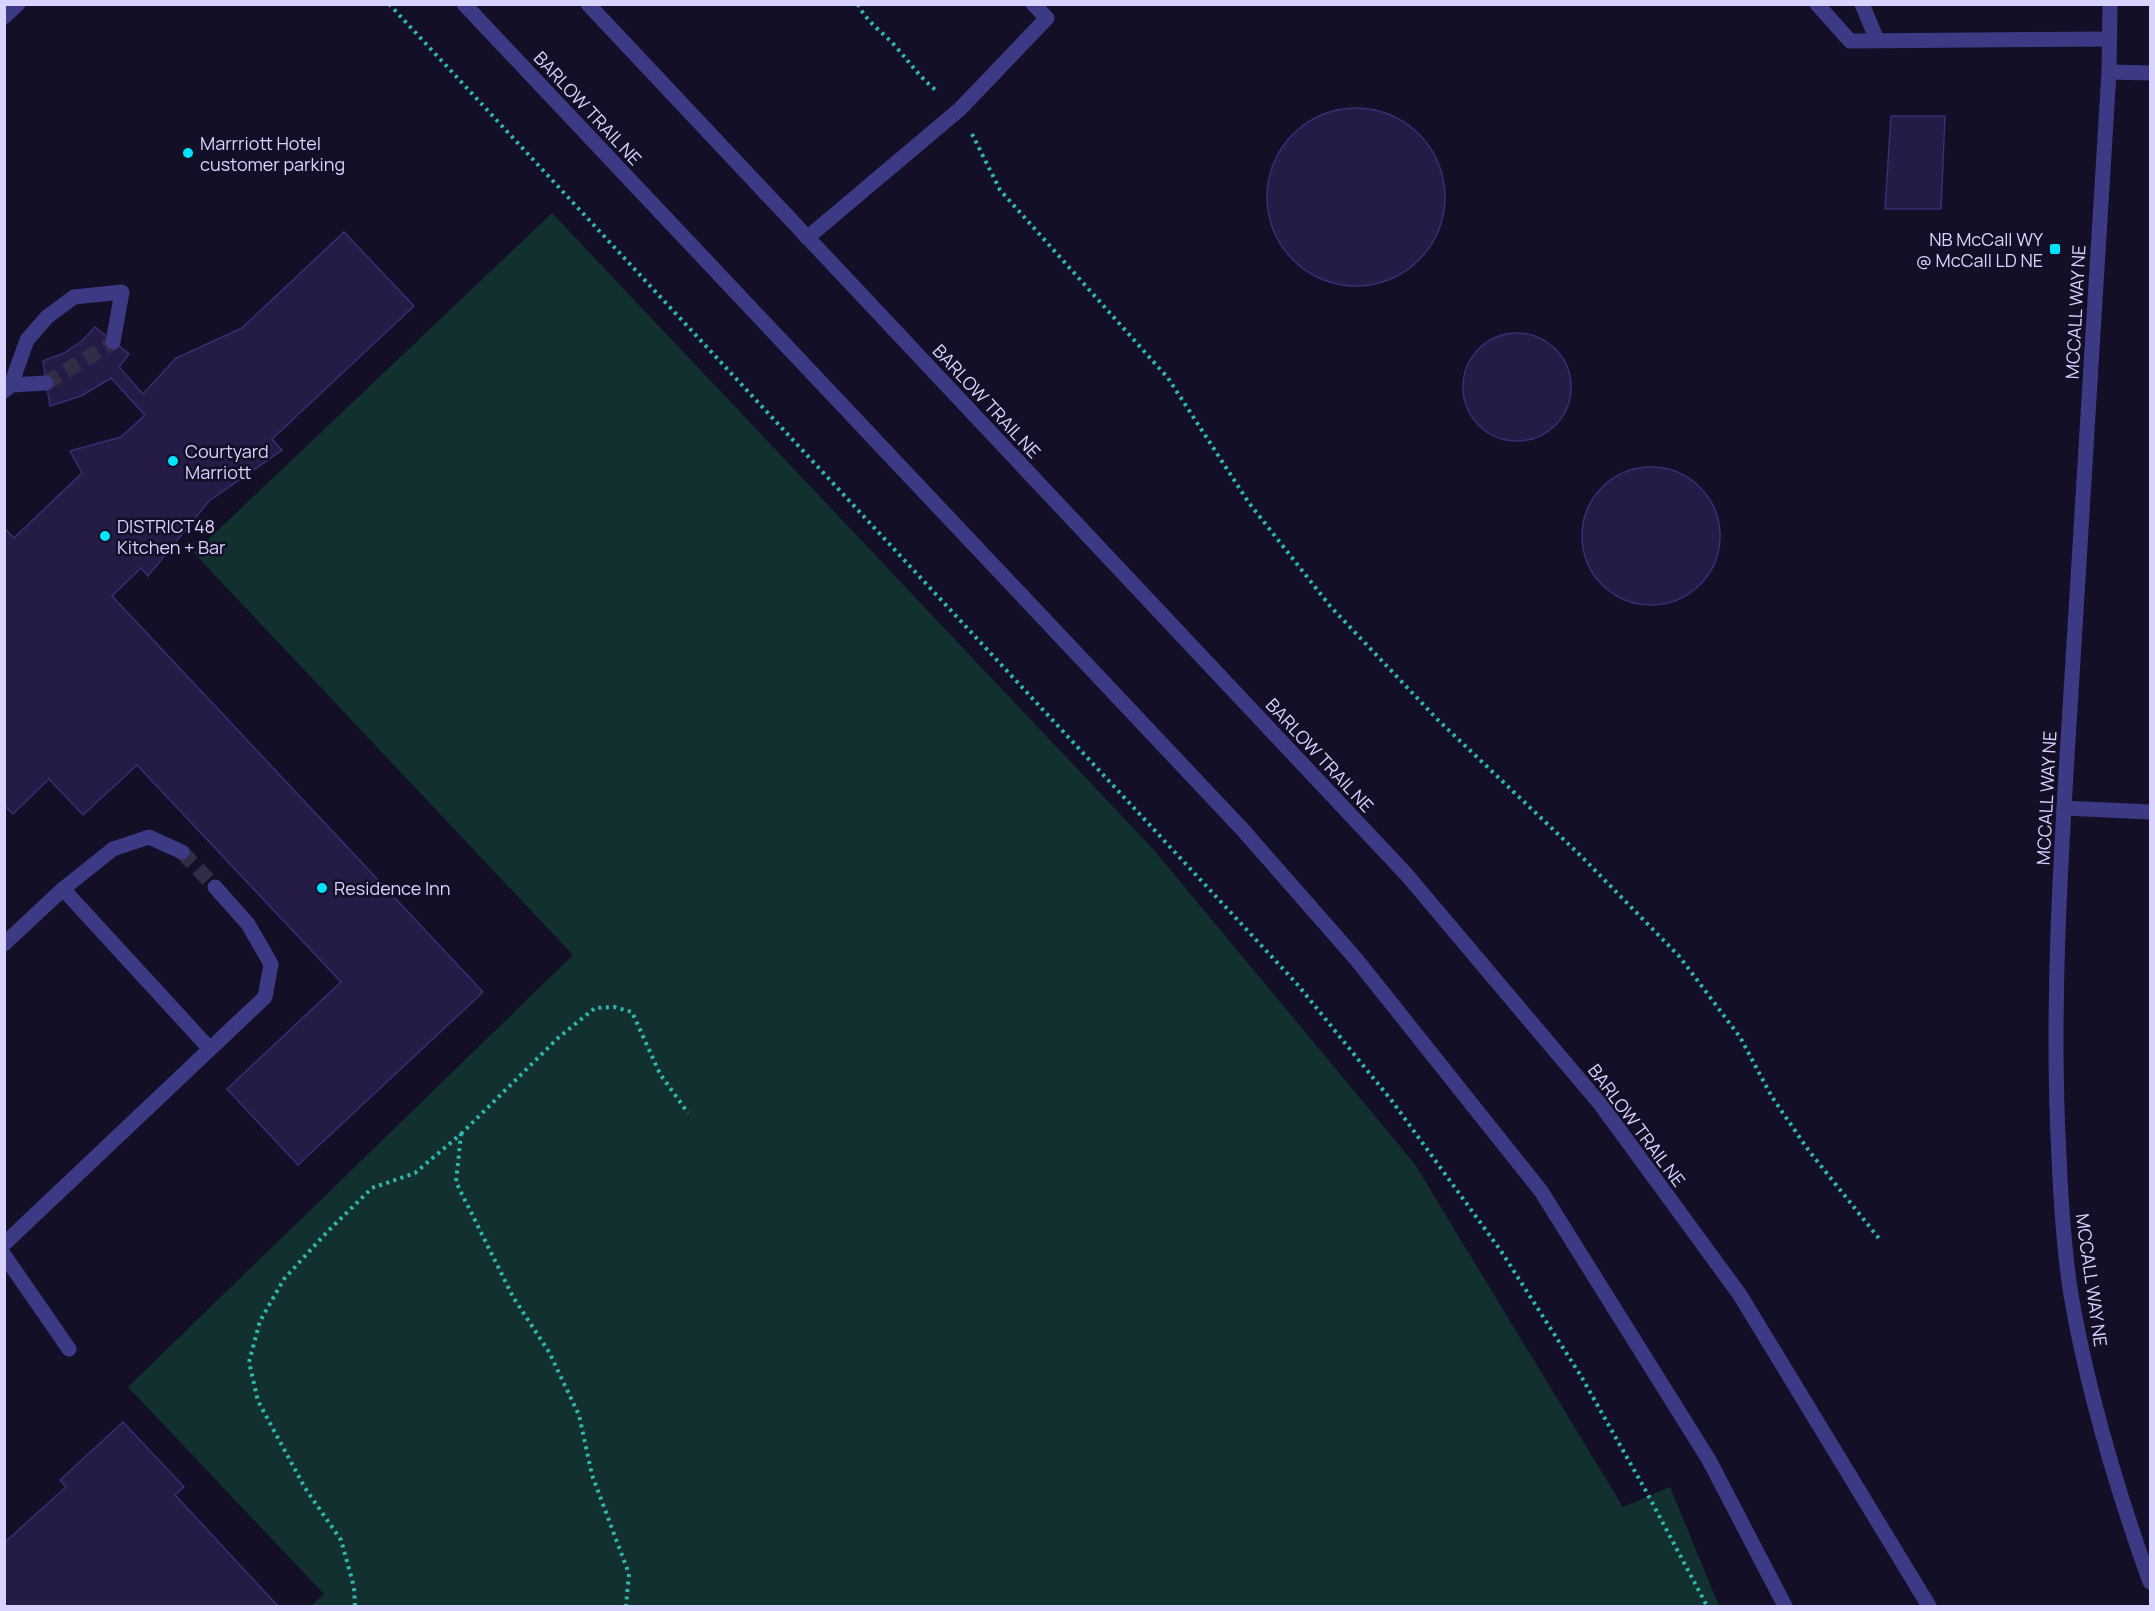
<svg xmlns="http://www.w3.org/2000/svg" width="2155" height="1611" font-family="Manrope,sans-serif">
	<rect width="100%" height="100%" fill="#130f26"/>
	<!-- green -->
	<path fill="#12302f" d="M552,213L1153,849L1414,1163L1623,1507L1670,1487L1719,1606H311L324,1594L128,1387L573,955L194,553Z"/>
	<!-- building -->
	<g fill="#241b47" stroke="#3b2d73" stroke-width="1.5">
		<circle cx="1356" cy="197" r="89"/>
		<path d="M1891,116H1945L1941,209H1885Z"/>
		<path d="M344,232L414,306L272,439L282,450L209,501L148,576L141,568L112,596L483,992L298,1165L227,1089L341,982L137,765L83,815L49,779L13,814L4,805V528L14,538L82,473L70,451L121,437L145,415L111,378L81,396L50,406L43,361L64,353L83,340L95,327L129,354L119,367L143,394L176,358L242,328Z"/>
		<circle cx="1517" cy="387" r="54"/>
		<circle cx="1651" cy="536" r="69"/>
		<path d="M123,1422L184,1487L175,1495L277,1605L276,1606H4V1543L66,1487L60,1480Z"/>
	</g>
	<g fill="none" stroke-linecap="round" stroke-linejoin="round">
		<!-- minor-tunnel -->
		<g stroke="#312d47" stroke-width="15" stroke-dasharray="15 8" stroke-linecap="butt">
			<path d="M46,383L113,342"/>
			<path d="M182,852L215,887"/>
		</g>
		<!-- path -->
		<g stroke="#2fb8b0" stroke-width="4" stroke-dasharray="3 4.5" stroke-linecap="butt">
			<path d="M389,4L1297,984L1392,1101L1501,1251L1581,1376L1647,1493L1707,1606"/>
			<path d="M858,4C866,22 884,33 896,47C912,65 919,77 938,92"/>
			<path d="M972,134L1000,190L1168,378L1249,503L1330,606L1437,719L1581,856L1679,956L1740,1037L1772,1097L1809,1151L1881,1241"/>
			<path d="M461,1134L558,1038L595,1008L614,1007L632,1012L660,1074L688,1113"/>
			<path d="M355,1606L354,1587L341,1540L305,1488L258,1401L249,1362L260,1321L284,1279L327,1232L372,1188L415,1173L461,1134L456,1182L513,1297L549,1352L579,1415L592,1475L629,1574L626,1606"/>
		</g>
		<!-- minor -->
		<g stroke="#3d3a85" stroke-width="15">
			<path d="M464,4L1243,830L1356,959L1541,1191L1709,1460L1785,1606"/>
			<path d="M588,4L1406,874L1601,1105L1740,1295L1929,1606"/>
			<path d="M1817,4L1850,41L2110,39"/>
			<path d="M1862,4L1877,40"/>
			<path d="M2110,4L2109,72C2097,268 2085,464 2073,660C2063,825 2050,992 2059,1157C2061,1203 2064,1250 2071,1295C2088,1394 2116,1487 2150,1582"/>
			<path d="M4,17L18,4"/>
			<path d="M2109,72L2150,73"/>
			<path d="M807,238L960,109L1047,18L1033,4"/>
			<path d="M11,385L46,383"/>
			<path d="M4,391L11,385L27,340L47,317L74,297L122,292L113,342"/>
			<path d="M2064,808L2150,812"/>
			<path d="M63,889L210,1049"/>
			<path d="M4,944L63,889L113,849L149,837L182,852"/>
			<path d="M4,1244L265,997L271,964L248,924L215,887"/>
			<path d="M4,1255L69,1349"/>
		</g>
	</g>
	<!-- markers -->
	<g fill="#00e5ff" stroke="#130f26" stroke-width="2">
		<circle cx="188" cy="153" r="6"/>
		<rect x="2049" y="243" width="12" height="12" rx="3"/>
		<circle cx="173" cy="461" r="6"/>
		<circle cx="105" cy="536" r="6"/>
		<circle cx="322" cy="888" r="6"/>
	</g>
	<g text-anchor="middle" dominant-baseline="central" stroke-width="5" stroke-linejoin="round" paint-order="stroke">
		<!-- street labels -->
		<g font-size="18" fill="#d9d4ff" stroke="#130f26">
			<text transform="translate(588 108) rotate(47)">BARLOW TRAIL NE</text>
			<text transform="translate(2075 312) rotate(-87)">MCCALL WAY NE</text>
			<text transform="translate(987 401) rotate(47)">BARLOW TRAIL NE</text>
			<text transform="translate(1320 755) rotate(47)">BARLOW TRAIL NE</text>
			<text transform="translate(2046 798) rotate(-87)">MCCALL WAY NE</text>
			<text transform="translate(1637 1125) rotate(53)">BARLOW TRAIL NE</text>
			<text transform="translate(2092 1280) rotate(82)">MCCALL WAY NE</text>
		</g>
		<!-- poi labels -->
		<g font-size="18" fill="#d9d4ff" stroke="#130f26" text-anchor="start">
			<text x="200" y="143">Marrriott Hotel<tspan x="200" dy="21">customer parking</tspan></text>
			<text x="2043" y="239" text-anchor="end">NB McCall WY<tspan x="2043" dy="21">@ McCall LD NE</tspan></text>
			<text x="185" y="451">Courtyard<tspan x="185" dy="21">Marriott</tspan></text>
			<text x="117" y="526">DISTRICT48<tspan x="117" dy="21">Kitchen + Bar</tspan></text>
			<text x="334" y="888">Residence Inn</text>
		</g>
	</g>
	<!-- border -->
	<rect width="2155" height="1611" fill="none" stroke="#d9d4ff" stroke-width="12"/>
</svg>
